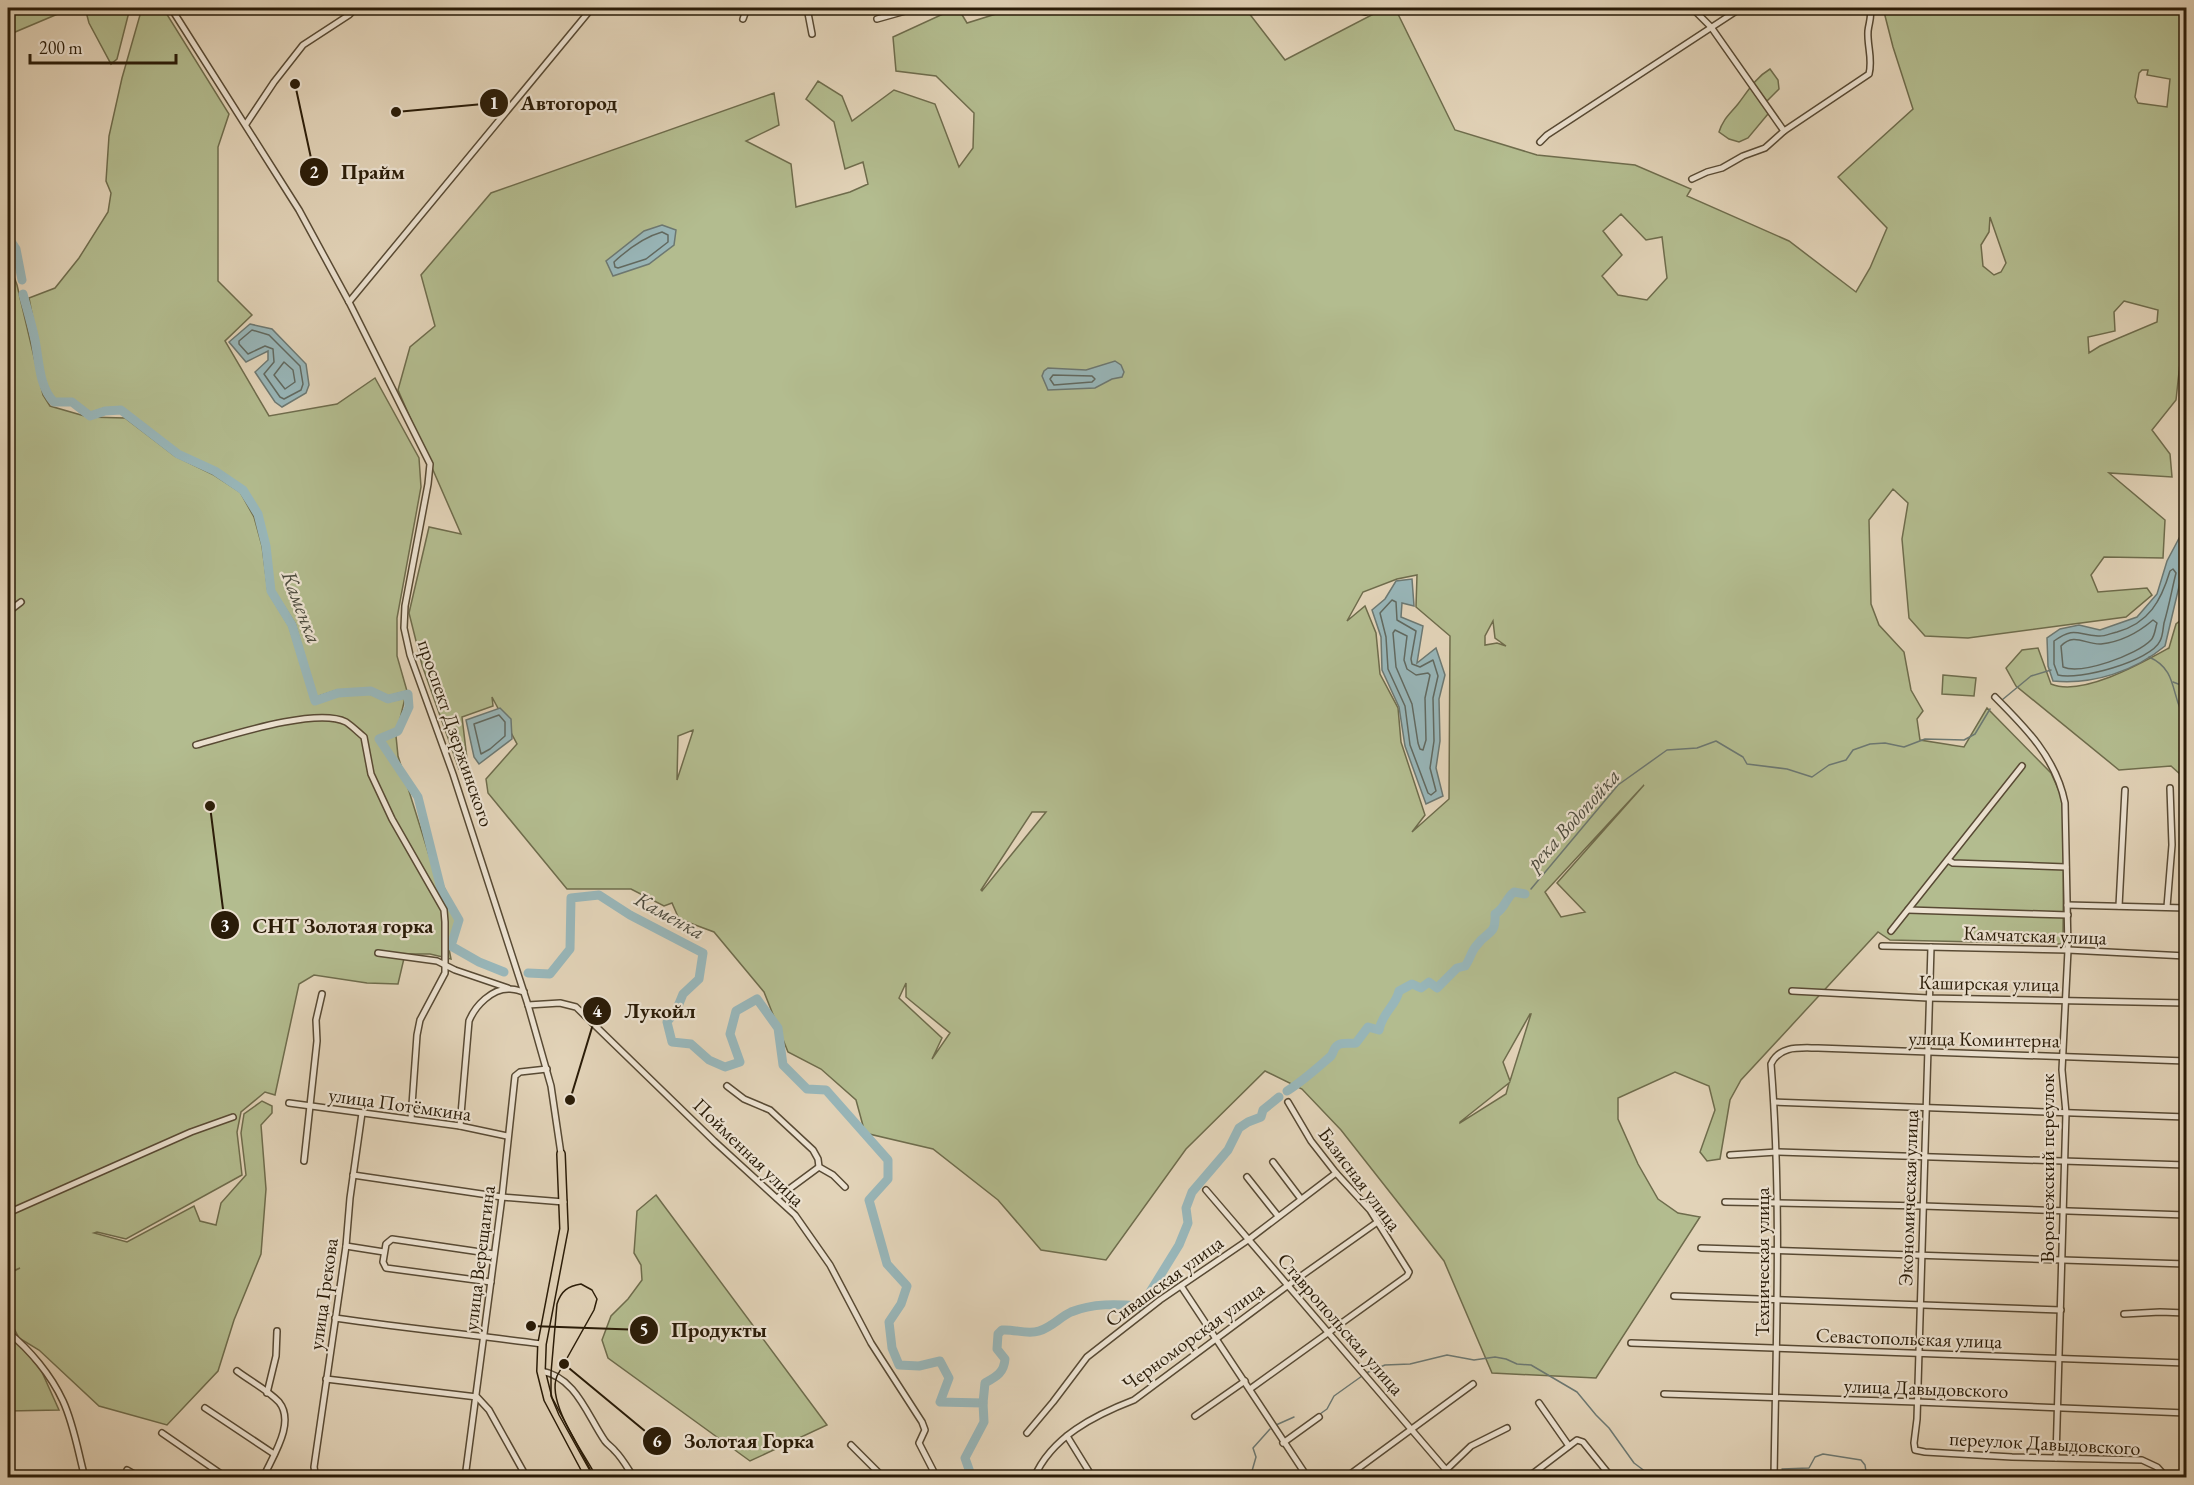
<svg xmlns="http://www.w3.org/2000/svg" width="2194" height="1485" font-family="'EB Garamond',serif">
	<rect width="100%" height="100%" fill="#e2d3b8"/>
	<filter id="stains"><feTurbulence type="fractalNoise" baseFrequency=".00333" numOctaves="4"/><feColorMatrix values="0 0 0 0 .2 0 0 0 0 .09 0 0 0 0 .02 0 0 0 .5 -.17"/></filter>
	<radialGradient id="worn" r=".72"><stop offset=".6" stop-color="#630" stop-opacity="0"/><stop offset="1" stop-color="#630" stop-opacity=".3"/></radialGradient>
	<!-- green -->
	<g fill="#b3bc8f" stroke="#6e6c4c" stroke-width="1.5" fill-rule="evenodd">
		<path d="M8,8H72L8,35Z"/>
		<path d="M85,8H130L117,59L111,64L89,23Z"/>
		<path d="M142,8H163L229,114L218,147V281L252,315L225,341L269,416L337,404L375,378L419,458L421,487L397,618V656L407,691L388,696L371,689L337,690L316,697L295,623L274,591L268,544L259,512L244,488L215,468L178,452L123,408H104L90,413L71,399L54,400L49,394L44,377L29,298L55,288L79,258L108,212L111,193L106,181L109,136L122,78Z"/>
		<path d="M956,8H958L967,23L1015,8H1245L1285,60L1385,8H1395L1455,130L1537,155L1635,165L1691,189L1687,196L1789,241L1856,292L1870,268L1887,228L1838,177L1913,109L1893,47L1883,8H2186V307L2176,400L2152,430L2170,454L2172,477L2109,473L2165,520L2163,558L2104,557L2091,575L2098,592L2147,588L2152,595L2126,617L1968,638L1925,636L1909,618L1902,539L1908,503L1893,489L1869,520L1871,604L1879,625L1904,652L1911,690L1923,711L1917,719L1920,740L1964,747L1987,708L2051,773L2064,802L2063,944L1890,940L1878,932L1741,1080L1730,1100L1720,1159L1707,1161L1700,1152L1715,1110L1709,1086L1675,1072L1618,1098V1119L1638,1164L1658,1199L1678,1213L1700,1217L1596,1378L1492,1373L1444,1261L1341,1130L1302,1089L1265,1071L1186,1149L1106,1260L1041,1250L998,1200L933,1149L865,1133L856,1100L821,1069L788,1052L764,992L714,932L679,919L672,903L664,906L631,889H567L488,793L486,779L517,744L492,697L493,706L462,717L468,767L459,769L422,665L409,613L429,527L461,534L398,390L410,347L435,326L421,275L491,193L774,93L779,125L746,141L791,164L796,207L850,192L868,184L863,162L845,169L834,122L806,99L818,81L842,96L852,121L894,90L935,104L959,167L973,148L974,113L936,76L896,71L893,37ZM2142,70H2148L2147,75L2170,79L2167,107L2138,103L2135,97L2139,73ZM1621,214L1646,240L1662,237L1667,278L1647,300L1618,295L1602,276L1622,255L1603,231ZM1990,217L2006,263L2001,272L1994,275L1983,266L1981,245L1989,232ZM2124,301L2158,310L2157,322L2100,346L2089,353L2088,337L2115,331L2114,312ZM1417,575L1416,607L1450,636L1449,799L1412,832L1425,815L1401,742L1398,708L1380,674L1376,633L1365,606L1347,621L1363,592L1397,579ZM1493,621L1495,638L1506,646L1497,643L1485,645V636ZM693,730V731L677,780L678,736ZM1644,785L1557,883L1585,912L1561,917L1545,892ZM1032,812H1046L982,891L981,890ZM906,983V997L950,1033L932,1059L942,1038L899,998ZM1530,1014H1531L1510,1081L1503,1062ZM1509,1083L1506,1094L1460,1123V1122Z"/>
		<path d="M1770,69L1778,80L1779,89L1767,101L1768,114L1748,138L1739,142L1729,139L1719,132C1723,119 1730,114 1738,104C1748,91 1755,78 1770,69Z"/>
		<path d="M8,260L17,285L43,395L50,406L88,417L125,418L175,456L214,475L240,492L254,517L262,546L268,592L289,626L313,703L339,695L370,694L388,702L405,698L396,736L398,756L429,855L460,921L449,949L451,959L430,954H405L398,984L367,983L314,975L299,984L275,1095L265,1092L241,1112L237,1132L242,1175L126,1239L97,1232L94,1233L127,1242L194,1206L200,1221L216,1225L221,1203L246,1175L241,1133L244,1114L262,1101L272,1106V1113L261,1125L266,1189L261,1254L234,1320L218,1371L167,1425L99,1406L39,1350L19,1338L8,1317V1274L20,1268L8,1273Z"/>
		<path d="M2186,423V524L2181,525Z"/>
		<path d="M2186,616V775H2181L2171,766L2119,770L2016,686L2006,668L2022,650L2038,648L2051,684C2082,697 2142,663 2169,648L2176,624Z"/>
		<path d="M1943,675L1976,678L1974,696L1942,694Z"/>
		<path d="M656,1195L827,1425L750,1461L608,1358L602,1340L611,1316L628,1299L642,1280L641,1265L634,1253L637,1211Z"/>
		<path d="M8,1330L41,1370L59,1410L8,1411Z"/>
	</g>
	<!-- water -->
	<g fill="#98b6b9" stroke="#6c7872" stroke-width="1.5">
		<path d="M662,225L676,230L674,245L649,264L613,276L606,261L644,231Z"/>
		<path d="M250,324L272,329L306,364L309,385L306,393L282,407L275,402L255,372L268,360V351L246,362L229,342Z"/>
		<path d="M1115,361L1121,365L1124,372L1122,377L1112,379L1095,388L1048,390L1042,376L1044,371L1048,368L1086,370Z"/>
		<path d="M2186,525V557L2165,646C2135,671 2093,685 2053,681L2048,666L2047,638L2060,629L2079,625L2100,630L2137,617L2157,594L2167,561Z"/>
		<path d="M1412,579L1414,606L1402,603L1401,617L1423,626L1417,663L1436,648L1445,675L1439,699L1440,741L1436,768L1443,796L1426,804L1405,746L1399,707L1382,670L1381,637L1372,610L1385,599L1396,581Z"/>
		<path d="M500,708L511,719L512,739L479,764L474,757L466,720Z"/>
	</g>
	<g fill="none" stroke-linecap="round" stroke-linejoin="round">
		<!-- shore -->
		<g stroke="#616960" stroke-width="1.5">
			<path d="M662,232L668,235V242L646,259L618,268L615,267L614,262C628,249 644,237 662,232Z"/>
			<path d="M252,330L269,335L300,366L303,384L301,390L284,399L280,397L264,374L274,362L273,349L265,346L248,354L239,344V341Z"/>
			<path d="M284,362L293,370L295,382L285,389L274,375Z"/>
			<path d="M1053,375L1092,376L1095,379L1092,382L1054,385L1050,379Z"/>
			<path d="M2173,569L2176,573C2172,589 2169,606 2164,623C2163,628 2163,636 2160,641C2151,661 2078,681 2058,675L2054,664V641C2075,626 2077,635 2098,636C2104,637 2111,633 2117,632C2149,623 2161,601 2170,571Z"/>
			<path d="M1392,600L1396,602L1397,620L1416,631L1411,659L1412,664L1420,667L1433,660L1438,676L1433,698L1434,741L1430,768L1436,791L1431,795L1428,793L1410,745L1405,706L1388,669L1386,637L1380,613Z"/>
			<path d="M2153,620L2157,623C2155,629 2155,636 2151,640C2137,655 2081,675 2063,667L2061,646C2074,632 2086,645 2101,644C2120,642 2139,632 2153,620Z"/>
			<path d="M1395,630L1407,636L1404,660L1407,669L1416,675L1428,673L1430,675L1425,698L1426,740L1423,750L1420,749L1418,743L1412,704L1396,667L1393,633Z"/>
			<path d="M499,715L505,722V736L490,749L481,754L474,724Z"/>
		</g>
		<!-- stream -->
		<g stroke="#6c7872" stroke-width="1.5">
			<path d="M2149,657C2179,670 2170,697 2186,720"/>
			<path d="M2173,682L2186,687"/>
			<path d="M2002,700L2031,676L2051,670"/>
			<path d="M1531,889L1618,785L1667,750L1697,748L1716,741L1743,757L1747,764L1787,769L1812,777L1829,765L1846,760L1853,750L1870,744L1885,743L1904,747L1925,739L1964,740L1975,734L1990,709"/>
			<path d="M1366,1373L1385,1365L1410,1364L1447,1355L1474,1360L1495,1357L1506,1359L1517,1364L1531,1365L1577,1392L1596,1415L1609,1428L1634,1463L1650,1475L1712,1478"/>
			<path d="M1320,1414L1327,1409L1334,1396L1362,1376"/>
			<path d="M1276,1425L1294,1417"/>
			<path d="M1782,1469L1809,1468L1815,1457L1823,1454L1861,1460L1865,1465L1867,1478"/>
			<path d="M1250,1478L1256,1457L1253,1448L1270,1429"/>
			<path d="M1746,1478L1766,1472"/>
		</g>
		<!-- river -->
		<g stroke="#98b6b9" stroke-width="9">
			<path d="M8,237L16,249L22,280"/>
			<path d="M23,294C27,309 32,325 35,340C39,360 39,387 54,402H72L90,416L105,411L121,410L178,454L215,471L243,490L258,514L266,546L271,591L292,625L315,701L338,693L371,691L388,699L408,694L409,707L398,731L379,739L418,797L441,889L459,920L451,946L479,962L504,972"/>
			<path d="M528,973L550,974L570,949L571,898L599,895L630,915L703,953L699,979L683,994L676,1011L667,1022L672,1042L691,1044L709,1060L725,1067L740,1062L730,1034L736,1011L757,999L778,1028L783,1065L807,1089L826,1090L888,1160V1179L869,1200L887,1264L907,1286L901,1304L889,1322L892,1348L899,1365L919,1366L940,1361L949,1378L940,1402L983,1403L984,1422L965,1458L972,1478"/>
			<path d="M1287,1091C1303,1081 1316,1069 1331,1056C1334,1052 1333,1048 1338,1045C1343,1042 1351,1044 1356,1043L1368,1027L1379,1030C1383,1011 1396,1006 1399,991L1412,984L1421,988L1429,982L1437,988L1457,968L1465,966C1470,960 1471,951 1477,945C1488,930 1496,936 1495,914C1505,909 1505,899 1514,892L1525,894"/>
			<path d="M1142,1305L1179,1245L1188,1223L1186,1208L1192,1192L1228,1150L1239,1128L1248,1122L1261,1117L1263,1110L1279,1097"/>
			<path d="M983,1403L985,1383C996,1377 1004,1373 1005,1359L997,1349L998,1334L1002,1330C1015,1329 1027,1335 1039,1331C1052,1327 1060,1317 1071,1312C1093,1303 1117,1304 1140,1306"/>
		</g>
		<defs>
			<g id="minor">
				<path d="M171,8L299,210L349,302L430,464L428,484L405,606L404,628L410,655L453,774L528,1005L551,1086L561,1154"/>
				<path d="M807,8L812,34"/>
				<path d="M1350,8L1365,12L1374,8"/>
				<path d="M743,19L747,8"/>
				<path d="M877,19L916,8"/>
				<path d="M246,124L274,82L303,45L349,15L356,8"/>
				<path d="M1784,131L1869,74C1873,59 1867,46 1868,31C1869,22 1872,17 1870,8"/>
				<path d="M1540,142L1547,135L1741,8"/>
				<path d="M1692,179L1707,172L1722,168L1743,156L1765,148L1784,131L1711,27L1692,8"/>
				<path d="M349,302L592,8"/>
				<path d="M8,612L21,602"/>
				<path d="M1995,697C2026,728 2056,758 2065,803L2068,950L2062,1070L2066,1113L2056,1458"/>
				<path d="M196,745C229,736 316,707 346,722C352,726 358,732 364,737L371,774L392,819L444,910L445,922V973L420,1020L417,1035L411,1119"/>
				<path d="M1948,860L1953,863L2066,867"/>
				<path d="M2067,905L2186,908"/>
				<path d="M2119,906L2125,790"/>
				<path d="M2167,907L2172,845L2170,788"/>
				<path d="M1908,910L2068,915"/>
				<path d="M1891,931L2022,766"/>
				<path d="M1882,946L2068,950L2186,956"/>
				<path d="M1931,947L1917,1419L1914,1443L1915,1450L1925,1452L2012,1457L2142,1460L2157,1467L2167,1478"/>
				<path d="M378,953L437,961L455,970L508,988"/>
				<path d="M1792,991L1928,998L2186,1003"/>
				<path d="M528,1005L560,1003L576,1007L714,1141L795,1215L830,1265L871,1343L922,1422L925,1430L919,1443L937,1478"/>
				<path d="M727,1086L744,1099L770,1110L813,1150L818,1159L819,1167L833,1175L845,1187"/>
				<path d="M1774,1102L2186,1117"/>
				<path d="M289,1103L460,1126L507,1136"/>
				<path d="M460,1126L469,1021C475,1006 492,988 510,989C515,989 520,991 524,992"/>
				<path d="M1730,1155L1777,1152L2186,1165"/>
				<path d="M304,1161L317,1041L316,1020L322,994"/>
				<path d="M1273,1162L1301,1199"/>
				<path d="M353,1175L502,1197L564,1202"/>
				<path d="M1247,1177L1278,1216"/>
				<path d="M1206,1190L1453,1478"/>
				<path d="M777,1198L819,1167"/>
				<path d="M1725,1202L1923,1206L2186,1215"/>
				<path d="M8,1213L191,1132L233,1117"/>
				<path d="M346,1246L384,1252"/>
				<path d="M1701,1248L2186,1264"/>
				<path d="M491,1282L386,1268L383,1262L386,1244L392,1239L494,1254"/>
				<path d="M1181,1286L1308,1478"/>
				<path d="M1674,1296L2061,1310"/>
				<path d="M2124,1314L2160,1312L2186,1313"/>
				<path d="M335,1318C404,1328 473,1335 542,1344"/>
				<path d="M8,1332C30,1350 51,1375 63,1401C74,1425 78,1452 85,1478"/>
				<path d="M1631,1343L2186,1363"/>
				<path d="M237,1371C250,1381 268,1390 279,1402C296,1423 272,1457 263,1478"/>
				<path d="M541,1371C576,1377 587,1415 605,1441C608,1445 612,1447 615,1451C623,1459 628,1469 634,1478"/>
				<path d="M326,1379L477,1397L489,1410L527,1478"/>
				<path d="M1250,1389L1407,1276L1409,1272L1370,1210L1336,1173L1311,1141L1288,1102"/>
				<path d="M267,1393L276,1356L277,1331"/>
				<path d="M1664,1394L1917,1402L2186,1413"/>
				<path d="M1539,1403L1569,1446"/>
				<path d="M205,1408L274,1454"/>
				<path d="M1195,1416L1245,1381"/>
				<path d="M162,1433L227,1478"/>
				<path d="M1027,1433L1053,1402L1087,1357L1160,1300L1248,1240L1336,1173"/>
				<path d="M1067,1436L1093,1478"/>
				<path d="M1283,1443L1319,1417"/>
				<path d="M851,1445L884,1478"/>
				<path d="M1447,1469L1471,1446L1507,1428"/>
				<path d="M127,1470L141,1478"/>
				<path d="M320,1478L315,1473L314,1467L346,1246L350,1198L362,1113"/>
				<path d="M465,1478L502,1197L515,1076L520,1072L547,1069"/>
				<path d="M1034,1478C1051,1437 1095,1415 1134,1400L1287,1286L1376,1223"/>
				<path d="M1345,1478L1473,1384"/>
				<path d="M1527,1478L1577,1440L1583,1442L1612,1478"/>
				<path d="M1774,1478C1776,1339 1782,1202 1771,1064C1780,1045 1800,1048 1818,1048L2186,1061"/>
			</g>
			<path id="major" d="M561,1154L564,1229L542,1344L541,1371L548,1399L590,1478"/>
		</defs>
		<!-- minor casing -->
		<use href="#minor" stroke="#584a34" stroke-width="8"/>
		<!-- major casing -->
		<use href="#major" stroke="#2a1c08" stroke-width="10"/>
		<!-- minor -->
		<use href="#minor" stroke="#ece2d1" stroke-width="5"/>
		<!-- major -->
		<use href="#major" stroke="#e2d3b8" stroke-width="7"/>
		<!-- tram -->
		<path stroke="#2a1c08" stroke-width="1.5" d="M594,1478L559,1415L551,1396V1373L557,1304C561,1291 568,1286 581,1284L592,1290L597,1299L594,1310L557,1376C546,1403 584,1453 597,1478"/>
	</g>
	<g text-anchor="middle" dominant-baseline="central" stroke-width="4.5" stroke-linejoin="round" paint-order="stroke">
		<!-- street labels -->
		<g font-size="20" fill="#2a1c08" stroke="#ece2d1">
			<text transform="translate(456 733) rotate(71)">проспект Дзержинского</text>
			<text transform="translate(2035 935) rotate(2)">Камчатская улица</text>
			<text transform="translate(1989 983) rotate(1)">Каширская улица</text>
			<text transform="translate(1984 1039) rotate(1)">улица Коминтерна</text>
			<text transform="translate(400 1104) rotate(8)">улица Потёмкина</text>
			<text transform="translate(749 1152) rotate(44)">Пойменная улица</text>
			<text transform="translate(2047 1168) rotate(-90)">Воронежский переулок</text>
			<text transform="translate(1360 1179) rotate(53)">Базисная улица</text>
			<text transform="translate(1908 1198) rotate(-88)">Экономическая улица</text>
			<text transform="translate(479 1258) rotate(-83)">улица Верещагина</text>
			<text transform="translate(1762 1262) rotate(-90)">Техническая улица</text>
			<text transform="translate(1164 1281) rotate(-36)">Сивашская улица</text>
			<text transform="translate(323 1294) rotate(-82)">улица Грекова</text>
			<text transform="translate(1341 1324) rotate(49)">Ставропольская улица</text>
			<text transform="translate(1193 1336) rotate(-36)">Черноморская улица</text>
			<text transform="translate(1909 1338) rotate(2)">Севастопольская улица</text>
			<text transform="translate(1926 1388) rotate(2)">улица Давыдовского</text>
			<text transform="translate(2045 1443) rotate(3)">переулок Давыдовского</text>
		</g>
		<!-- water labels -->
		<g font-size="21" font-style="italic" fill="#4b4a3d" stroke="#ece2d1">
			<text transform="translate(302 607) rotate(69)">Каменка</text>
			<text transform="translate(1573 819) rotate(-48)">река Водопойка</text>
			<text transform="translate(670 915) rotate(29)">Каменка</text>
		</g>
	</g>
	<!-- callouts -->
	<path fill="none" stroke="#2a1c08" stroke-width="2" d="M396 112L494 103M295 84L314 172M210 806L225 925M570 1100L597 1011M531 1326L644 1330M564 1364L657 1441"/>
	<g fill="#2a1c08" stroke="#ece2d1" stroke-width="2">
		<circle cx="396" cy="112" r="6"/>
		<circle cx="295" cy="84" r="6"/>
		<circle cx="210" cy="806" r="6"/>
		<circle cx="570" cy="1100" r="6"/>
		<circle cx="531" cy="1326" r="6"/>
		<circle cx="564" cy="1364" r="6"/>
		<circle cx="494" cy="103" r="15"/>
		<circle cx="314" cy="172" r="15"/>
		<circle cx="225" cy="925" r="15"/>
		<circle cx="597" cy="1011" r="15"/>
		<circle cx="644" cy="1330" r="15"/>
		<circle cx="657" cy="1441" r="15"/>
	</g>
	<g font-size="18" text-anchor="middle" font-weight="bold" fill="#fff">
		<text x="494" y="109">1</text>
		<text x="314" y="178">2</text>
		<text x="225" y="932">3</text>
		<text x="597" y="1017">4</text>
		<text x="644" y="1336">5</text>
		<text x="657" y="1447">6</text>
	</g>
	<g font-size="21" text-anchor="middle" font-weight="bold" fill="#2a1c08" stroke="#ece2d1" stroke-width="4.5" stroke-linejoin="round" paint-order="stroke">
		<text x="569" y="110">Автогород</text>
		<text x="373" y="179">Прайм</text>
		<text x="343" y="933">СНТ Золотая горка</text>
		<text x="660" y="1018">Лукойл</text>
		<text x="719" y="1337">Продукты</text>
		<text x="749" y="1448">Золотая Горка</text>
	</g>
	<!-- margin -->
	<rect width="2194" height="1485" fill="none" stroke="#e2d3b8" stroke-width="30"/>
	<rect x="9" y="9" width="2176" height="1467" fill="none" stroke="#2a1c08" stroke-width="3"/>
	<rect x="15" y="15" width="2164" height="1455" fill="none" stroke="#2a1c08" stroke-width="1.5"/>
	<!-- scale -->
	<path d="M30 54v9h146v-9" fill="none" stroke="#2a1c08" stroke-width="3"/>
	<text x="39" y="54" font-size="18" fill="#2a1c08" stroke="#ece2d1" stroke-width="4.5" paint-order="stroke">200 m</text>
	<rect width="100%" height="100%" filter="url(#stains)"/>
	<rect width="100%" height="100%" fill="url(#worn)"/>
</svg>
